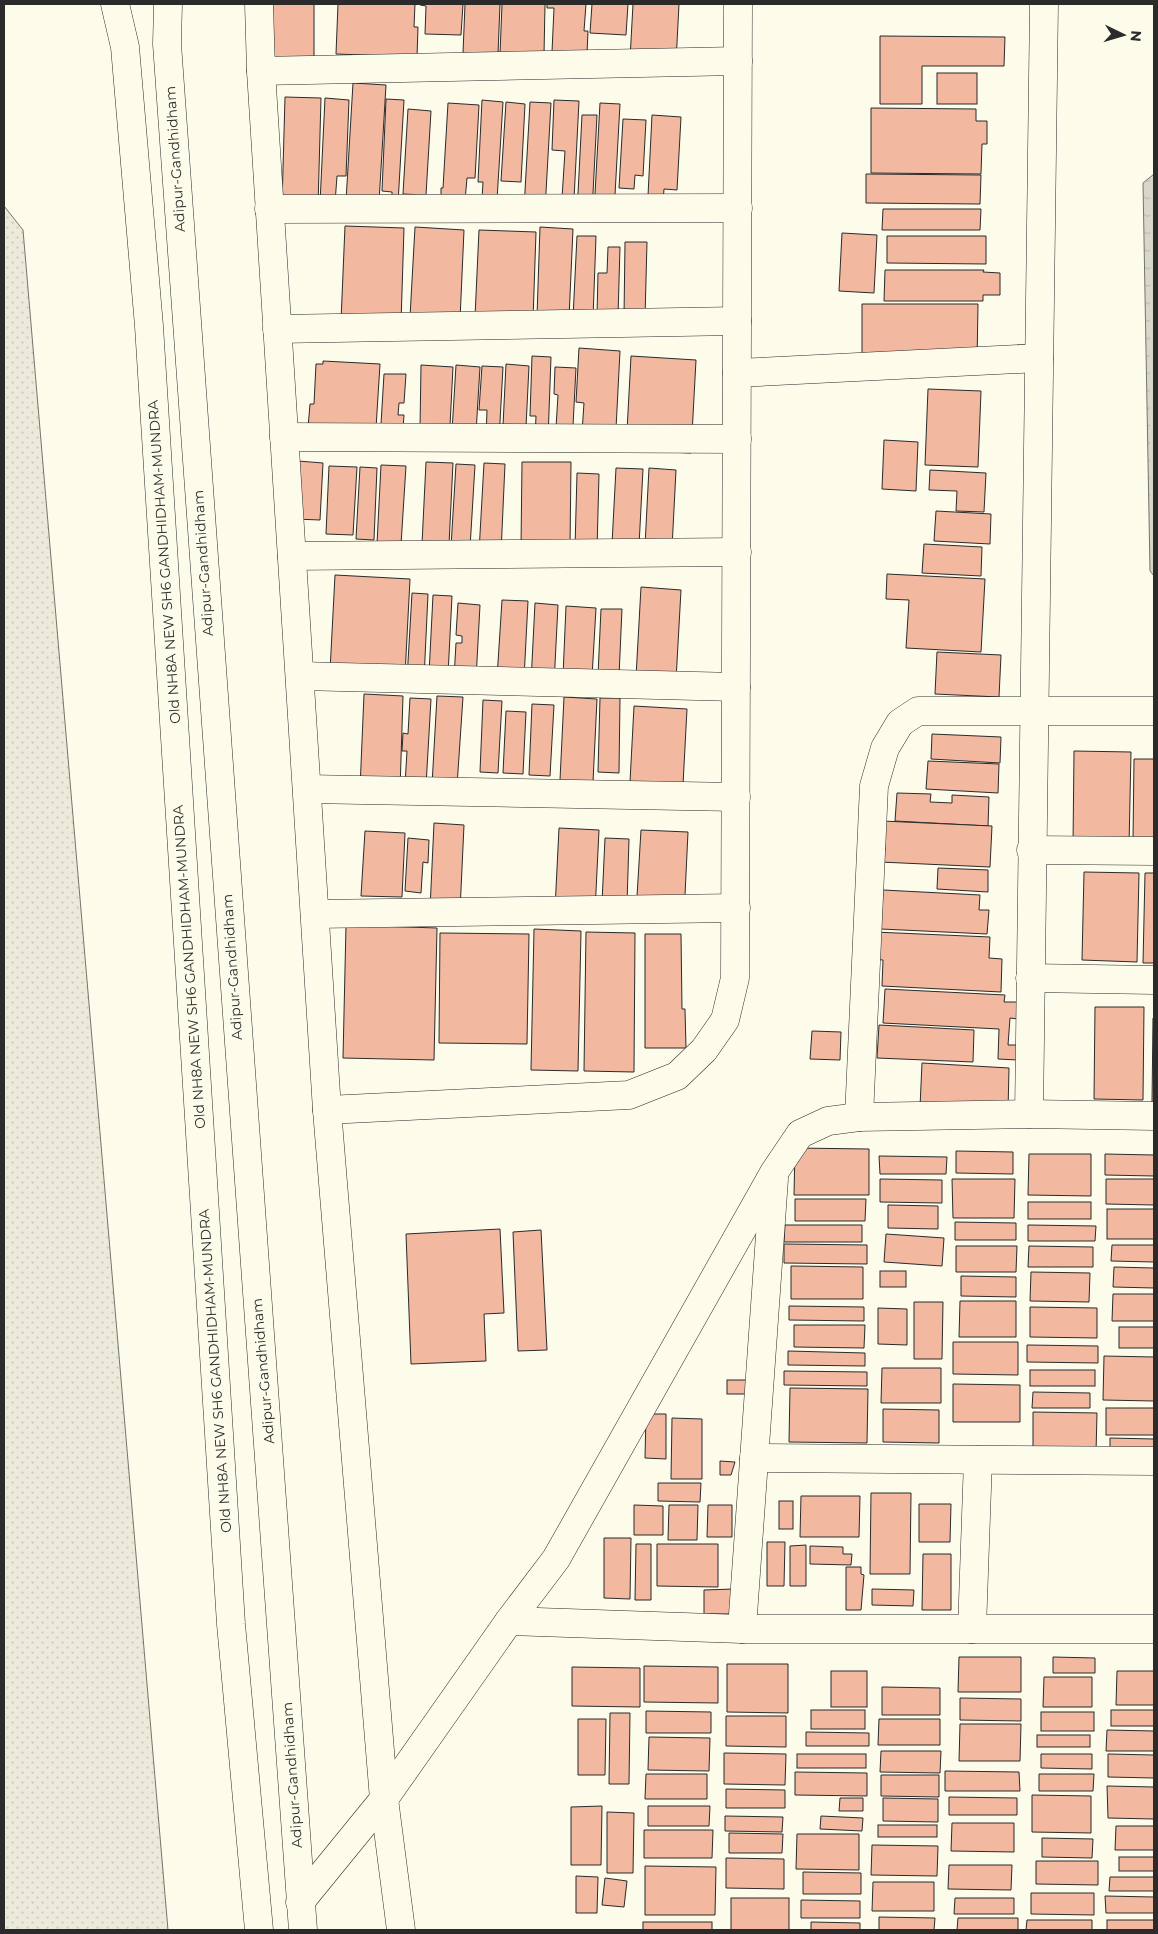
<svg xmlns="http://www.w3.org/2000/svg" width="1158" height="1934" font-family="Montserrat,sans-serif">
	<defs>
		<pattern id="grass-dots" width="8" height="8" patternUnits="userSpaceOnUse" patternTransform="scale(1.25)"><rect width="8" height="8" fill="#ecebdb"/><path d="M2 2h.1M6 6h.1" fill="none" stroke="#cbcabc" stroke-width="1.8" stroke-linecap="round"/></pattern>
		<pattern id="water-ripples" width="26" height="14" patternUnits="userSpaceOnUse" patternTransform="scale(1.25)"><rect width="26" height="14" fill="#d8d7c9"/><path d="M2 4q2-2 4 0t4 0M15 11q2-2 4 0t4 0" fill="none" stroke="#bab9ad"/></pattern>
	</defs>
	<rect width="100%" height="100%" fill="#fdfbea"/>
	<!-- grass -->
	<path fill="url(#grass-dots)" stroke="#74746e" d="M4,206L23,230L168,1930H4Z"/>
	<!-- water -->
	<path fill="url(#water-ripples)" stroke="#74746e" d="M1154,174V576L1150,571L1143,183Z"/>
	<!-- building -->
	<g fill="#f2b8a0" stroke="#2b2b2b">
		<path d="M270,4H314V67L269,66Z"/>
		<path d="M338,4H415L414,27H418L417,57L336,54Z"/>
		<path d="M420,4H463L461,35L425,34L426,6L420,5Z"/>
		<path d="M465,4H500L498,54L463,53Z"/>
		<path d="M502,4H545L544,55L500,54Z"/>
		<path d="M547,4H586L584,31H588L587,54L552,52L554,8H547Z"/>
		<path d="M592,4H628L626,35L590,33Z"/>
		<path d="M633,4H679L676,62L630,59Z"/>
		<path d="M880,36L1005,37L1004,66H922V104H880Z"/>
		<rect x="937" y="73" width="40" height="31"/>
		<path d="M353,83L386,85L379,202L346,201Z"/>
		<path d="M285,97L321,98L318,206L282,205Z"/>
		<path d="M325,98L349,100L346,176H337L335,203H320Z"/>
		<path d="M386,99L404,100L398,203L392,202V192L382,191Z"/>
		<path d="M482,100L503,102L497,200L482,199L483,182H478Z"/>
		<path d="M554,100L579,101L574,199L562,198L565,151L552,150Z"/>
		<path d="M506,102L525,104L521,182L501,181Z"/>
		<path d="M530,102L551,103L545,210L524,209Z"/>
		<path d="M448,103L479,105L475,178H467L465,201L441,196V188H443Z"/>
		<path d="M600,103L620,104L614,213L594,212Z"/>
		<path d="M871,108L976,109V121H987V144H982L981,174L871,173Z"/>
		<path d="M408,109L431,111L426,195L403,194Z"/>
		<path d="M582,115H597L592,213H577Z"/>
		<path d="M652,115L681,117L677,190L664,189L663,203L647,216Z"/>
		<path d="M623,119L646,120L643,176L635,175L634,189L619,188Z"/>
		<path d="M866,174L981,175L980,204L866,203Z"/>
		<path d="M883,209H981L980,230H882Z"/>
		<path d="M345,226L404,228L401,323L341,321Z"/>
		<path d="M415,227L464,230L460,320L410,317Z"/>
		<path d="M540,227L573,229L569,318L537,316Z"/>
		<path d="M479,230L536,232L533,320L475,317Z"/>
		<path d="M842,233L877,235L874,293L839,291Z"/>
		<path d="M577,236H596L593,319L573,318Z"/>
		<path d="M887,236H986V264L887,263Z"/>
		<path d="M625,242H647L645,318L624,317Z"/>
		<path d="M608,247H620L618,316H597L598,273H607Z"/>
		<path d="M885,270H984L983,272L1000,273V295H983V301H884Z"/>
		<path d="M862,304H978L977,364L862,363Z"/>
		<path d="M579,348L620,351L615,448L581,447L584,403L576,402Z"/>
		<path d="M532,356L551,357L548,439H535L536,416H530Z"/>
		<path d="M631,356L696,360L691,453L626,450Z"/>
		<path d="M323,361L380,364L375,444L307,440L310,404H314L316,364H323Z"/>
		<path d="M506,364L529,366L525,447L502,446Z"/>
		<path d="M421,365L453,367L449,445L420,428Z"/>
		<path d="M456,365L480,367L475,449L451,448Z"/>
		<path d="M482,366L503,367L499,440L486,439L487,410H479Z"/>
		<path d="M555,367L576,368L572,445L555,444L558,395L554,394Z"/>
		<path d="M384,374H406L404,403H399L398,415H404L402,442L380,441Z"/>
		<path d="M928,389L981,391L978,467L925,465Z"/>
		<path d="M884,440L918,442L916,491L882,489Z"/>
		<path d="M298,461L323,463L320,520L295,519Z"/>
		<path d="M426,462L453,463L449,545L422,544Z"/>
		<path d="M522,462H571L570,548H521Z"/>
		<path d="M484,463L505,464L501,553L479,552Z"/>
		<path d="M456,464L475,465L470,548L451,547Z"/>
		<path d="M381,465L406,466L401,545L377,544Z"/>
		<path d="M329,466L357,467L353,535L326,534Z"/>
		<path d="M360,467L377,468L374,540L356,539Z"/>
		<path d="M616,468L643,469L639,546L612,544Z"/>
		<path d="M649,468L676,470L672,548L645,546Z"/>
		<path d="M930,470L986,473L984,512L956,511L957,491L929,490Z"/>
		<path d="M577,473L599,474L597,550L575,549Z"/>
		<path d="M936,511L991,514L990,544L934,541Z"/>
		<path d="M924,544L982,547L981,576L922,573Z"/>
		<path d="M887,574L985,579L981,652L906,648L909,600L886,599Z"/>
		<path d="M335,575L410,579L405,675L330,671Z"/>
		<path d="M641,587L681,590L676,680L636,677Z"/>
		<path d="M412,593L428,594L424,679H407Z"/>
		<path d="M433,595L452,596L448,675L429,674Z"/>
		<path d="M502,600L528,601L524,679L497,678Z"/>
		<path d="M458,603L480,605L476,679L454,678L456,643H462V636L456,635Z"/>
		<path d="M535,603L558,605L554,684L531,682Z"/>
		<path d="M566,606L596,608L592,677L563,676Z"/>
		<path d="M601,609H622L619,676L598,675Z"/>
		<path d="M937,652L1001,655L999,697L935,694Z"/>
		<path d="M364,694L403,696L400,790L360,789Z"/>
		<path d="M437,696L463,697L457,786L432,785Z"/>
		<path d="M564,697L597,699L593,782L560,780Z"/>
		<path d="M410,698L431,699L426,786L405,785L407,751H402L403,733L408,734Z"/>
		<path d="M600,698H620L619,773L598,772Z"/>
		<path d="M483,700L502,701L498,773L480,772Z"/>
		<path d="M532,704L554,705L550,776L529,775Z"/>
		<path d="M634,706L687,709L683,785L630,782Z"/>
		<path d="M506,711L526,712L523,774L503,773Z"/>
		<path d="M932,734L1001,737L1000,763L931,759Z"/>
		<path d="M1074,751L1131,752L1129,846L1073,845Z"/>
		<path d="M1134,759H1154V840H1133Z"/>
		<path d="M928,761L999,764L998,793L926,789Z"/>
		<path d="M897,793L931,794L930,802L952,803V795L989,797L988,826L895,821Z"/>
		<path d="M882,821L992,826L990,867L880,862V850L885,851V839Z"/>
		<path d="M434,823L464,825L460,911L430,909Z"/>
		<path d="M559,828L599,830L595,912L555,909Z"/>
		<path d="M641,830L688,832L684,916L636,913Z"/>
		<path d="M365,831L405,833L402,897L361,896Z"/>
		<path d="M408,838L429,840L428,863L423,862L421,893L405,891Z"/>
		<path d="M605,838L629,839L627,904L602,903Z"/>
		<path d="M938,868L988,870V892L937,889Z"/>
		<path d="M1084,872L1139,873L1137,962L1082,960Z"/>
		<path d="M1145,873H1154V963H1143Z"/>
		<path d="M883,890L980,895L979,910H989L987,934L881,929Z"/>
		<path d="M346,925L437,928L434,1060L343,1058Z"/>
		<path d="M534,929L581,931L578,1071L531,1070Z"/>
		<path d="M586,932L635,933L634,1072L584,1071Z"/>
		<path d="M874,932L990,937L989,958L1002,959L1001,992L882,986L883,960L872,959Z"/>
		<path d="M440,933L529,934L527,1044L439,1043Z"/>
		<path d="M645,934H681L682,1009H685L686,1048H645Z"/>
		<path d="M885,989L1005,995L1004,1002H1019L1018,1019L1010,1018L1008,1045H1019L1018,1060L998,1059L999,1029L883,1023Z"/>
		<path d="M1095,1007H1144L1143,1100L1094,1099Z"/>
		<path d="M1153,1018H1154V1104H1152Z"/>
		<path d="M879,1025L974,1030L973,1062L877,1058Z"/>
		<path d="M812,1031L841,1032L840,1060L810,1059Z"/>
		<path d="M922,1063L1009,1068L1008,1111L920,1107Z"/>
		<path d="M795,1148L869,1149V1195H794Z"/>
		<path d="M956,1151L1013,1152V1174L956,1173Z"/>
		<path d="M1029,1154H1091V1196L1028,1195Z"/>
		<path d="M1105,1154L1154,1155V1176L1105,1175Z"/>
		<path d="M879,1156L947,1157L946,1174H880Z"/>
		<path d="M880,1179L942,1180V1203L880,1202Z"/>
		<path d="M952,1179H1015L1014,1218H953Z"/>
		<path d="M1106,1179H1154V1205L1106,1204Z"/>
		<path d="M795,1199H866L865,1221H795Z"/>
		<rect x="1028" y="1202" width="63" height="17"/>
		<path d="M888,1205L938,1206V1229L888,1228Z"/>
		<rect x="1107" y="1209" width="47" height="30"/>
		<path d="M955,1222L1016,1223V1240H955Z"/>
		<path d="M785,1225H862V1242H784Z"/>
		<path d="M1028,1225L1096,1226L1095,1241H1028Z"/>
		<path d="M500,1229L504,1313L484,1314L486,1361L411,1364L406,1234Z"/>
		<path d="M541,1230L547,1350L518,1351L513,1232Z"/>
		<path d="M886,1234L944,1238L942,1266L884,1262Z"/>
		<path d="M784,1244L867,1245V1264L784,1263Z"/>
		<path d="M1112,1245H1154V1262L1111,1261Z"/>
		<path d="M956,1246H1017L1016,1272H956Z"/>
		<path d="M1029,1246L1093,1247V1267H1028Z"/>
		<path d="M791,1266L863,1267V1299H791Z"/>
		<path d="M1114,1267L1154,1268V1288L1113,1287Z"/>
		<rect x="880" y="1271" width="26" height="16"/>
		<path d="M1031,1272L1090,1273L1089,1302L1030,1301Z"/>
		<path d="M961,1276L1016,1277V1297L961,1296Z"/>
		<path d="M1113,1294H1154V1321H1112Z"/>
		<path d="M960,1301H1016V1337H959Z"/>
		<path d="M914,1302H943L942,1359H914Z"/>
		<path d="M789,1306L864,1307V1321L789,1320Z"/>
		<path d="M1030,1307L1097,1308V1338L1030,1337Z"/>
		<path d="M878,1308L907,1309V1345L878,1344Z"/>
		<path d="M794,1325H865L864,1348L794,1347Z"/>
		<rect x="1119" y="1327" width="35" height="21"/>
		<path d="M953,1342H1018V1375L953,1374Z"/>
		<path d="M1027,1345L1098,1346V1363L1027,1362Z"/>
		<path d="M788,1351L865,1353V1366L788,1365Z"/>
		<path d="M1104,1356L1154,1357V1401L1103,1400Z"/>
		<path d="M882,1368H941V1403H881Z"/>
		<rect x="1030" y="1370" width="65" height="16"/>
		<path d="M784,1371L867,1372V1386L784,1385Z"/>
		<rect x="727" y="1380" width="23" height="14"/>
		<path d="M953,1384L1020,1385V1422H953Z"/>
		<path d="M790,1388L868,1389L867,1443L789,1442Z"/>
		<path d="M1033,1392L1090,1393V1408H1032Z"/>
		<rect x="1106" y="1408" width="48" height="27"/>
		<path d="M883,1409L939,1410V1443L883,1442Z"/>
		<path d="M1033,1412L1097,1413L1096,1453H1033Z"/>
		<path d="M646,1414H666V1459L645,1458Z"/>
		<path d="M672,1418L702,1419V1479H671Z"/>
		<path d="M1110,1438L1154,1439V1456L1110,1455Z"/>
		<path d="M720,1461L735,1462L731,1475H720Z"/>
		<path d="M658,1483H701L700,1502L658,1501Z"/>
		<path d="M871,1493H911L910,1574H870Z"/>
		<path d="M801,1496H860L859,1537H800Z"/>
		<rect x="779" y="1501" width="14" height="28"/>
		<path d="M919,1504H951L950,1542H919Z"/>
		<path d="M634,1505L663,1506V1535H634Z"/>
		<path d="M669,1505H698L697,1540H668Z"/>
		<path d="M708,1505H732V1537H707Z"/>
		<path d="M604,1538H631L630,1599L604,1598Z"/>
		<path d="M767,1542H785L784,1586H767Z"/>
		<path d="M636,1544H651V1600H635Z"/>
		<path d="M657,1544H718V1587L657,1586Z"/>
		<path d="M806,1545V1586H790V1546Z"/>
		<path d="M810,1546L843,1547V1554H852L851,1565L810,1564Z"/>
		<path d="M923,1554H951V1610H922Z"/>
		<path d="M846,1567H861V1574L864,1575L861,1610H846Z"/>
		<path d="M734,1589L735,1614H704V1590Z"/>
		<path d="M872,1589L914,1590L913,1606L872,1605Z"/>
		<path d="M959,1657H1021V1692H958Z"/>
		<path d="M1053,1657L1095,1658V1673H1053Z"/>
		<path d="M727,1664H788V1713L727,1712Z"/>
		<path d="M644,1666L718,1667V1703L644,1702Z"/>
		<path d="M572,1667L640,1668V1707L572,1706Z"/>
		<rect x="831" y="1671" width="36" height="36"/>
		<path d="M1117,1671H1154V1705H1116Z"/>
		<path d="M1044,1677H1092V1707H1043Z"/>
		<path d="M882,1687L940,1688V1715H882Z"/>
		<path d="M960,1698L1021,1699V1721L960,1720Z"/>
		<rect x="811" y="1710" width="54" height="19"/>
		<rect x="1111" y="1710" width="43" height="16"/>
		<path d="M646,1711L711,1712V1733H646Z"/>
		<rect x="1041" y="1712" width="53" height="19"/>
		<path d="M610,1713H630L629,1784H609Z"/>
		<path d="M726,1716H786V1747L726,1746Z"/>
		<path d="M578,1719H606L605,1775H578Z"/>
		<path d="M879,1719H940V1745H878Z"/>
		<path d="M960,1724H1021L1020,1761H959Z"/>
		<path d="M1107,1730L1154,1731V1751H1106Z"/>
		<path d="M806,1732L869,1733V1746H806Z"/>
		<rect x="1037" y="1735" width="53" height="12"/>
		<path d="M649,1737L710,1738L709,1771L648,1770Z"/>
		<path d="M881,1751H941L940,1773L880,1772Z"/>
		<path d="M724,1753L786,1754L785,1785L724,1784Z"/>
		<rect x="797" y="1754" width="69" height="14"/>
		<path d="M1041,1754H1092V1769L1041,1768Z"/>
		<path d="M1108,1754L1154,1755V1778L1108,1777Z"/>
		<path d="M945,1771L1019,1772L1020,1791H945Z"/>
		<path d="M795,1772L867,1773V1796L795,1795Z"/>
		<path d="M646,1774H707V1799H645Z"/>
		<path d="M1039,1774H1094L1093,1791H1039Z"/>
		<path d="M881,1775H939V1797L881,1796Z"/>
		<path d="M1107,1786L1154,1787V1819L1108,1818Z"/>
		<path d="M726,1789L785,1790V1808H726Z"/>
		<path d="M1032,1795L1091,1796V1833L1032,1832Z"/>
		<path d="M949,1797L1017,1798V1815H949Z"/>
		<path d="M840,1798H863V1811H839Z"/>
		<path d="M883,1798L938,1799V1822L883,1821Z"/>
		<path d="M602,1806L601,1865H571V1807Z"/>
		<path d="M648,1806H710L709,1826H648Z"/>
		<path d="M607,1812L634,1813L633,1873H607Z"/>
		<path d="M725,1816L783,1817L782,1832L725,1831Z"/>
		<path d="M821,1816L863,1818L862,1831L820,1829Z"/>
		<path d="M952,1823H1014V1852L951,1851Z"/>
		<rect x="878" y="1825" width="59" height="12"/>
		<path d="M1116,1826H1154V1850H1115Z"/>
		<path d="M644,1830H713L712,1858H644Z"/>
		<path d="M729,1833L783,1834L782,1853H729Z"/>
		<path d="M797,1834H859V1870L796,1869Z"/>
		<path d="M1042,1838L1093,1839L1092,1858L1042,1857Z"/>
		<path d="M872,1845L938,1846L937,1876L871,1875Z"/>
		<rect x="1119" y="1857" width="35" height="14"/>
		<path d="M726,1858L784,1859V1889L726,1888Z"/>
		<path d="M1036,1861H1098V1885L1036,1884Z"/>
		<path d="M949,1865H1012L1011,1890L948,1889Z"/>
		<path d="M645,1866L716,1867L715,1915H645Z"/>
		<path d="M803,1872L861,1873V1894H803Z"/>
		<path d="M576,1876L598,1877L597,1913H576Z"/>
		<path d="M1110,1877H1154V1891H1109Z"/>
		<path d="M605,1878L627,1881L624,1907L602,1905Z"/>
		<path d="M873,1882H934V1911H872Z"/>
		<path d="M1031,1893H1094V1915L1031,1914Z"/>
		<path d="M1105,1896L1154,1897V1913H1106Z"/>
		<rect x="731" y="1898" width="58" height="32"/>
		<path d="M955,1898H1014V1914H954Z"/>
		<path d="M801,1900L860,1901V1918H801Z"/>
		<path d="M879,1917L935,1918L934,1930H879Z"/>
		<path d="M958,1918H1018V1930H957Z"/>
		<path d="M1027,1920H1092V1930H1026Z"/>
		<rect x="1107" y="1920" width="47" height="10"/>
		<rect x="643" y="1922" width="69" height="8"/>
		<path d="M811,1922L860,1923V1930H811Z"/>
	</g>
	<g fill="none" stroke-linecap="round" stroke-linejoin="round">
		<defs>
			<g id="street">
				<path d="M259,4L261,71L327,1110L384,1799L401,1930"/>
				<path d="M261,71L738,61"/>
				<path d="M269,209L738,208"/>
				<path d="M277,329L737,321"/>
				<path d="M737,373L1039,358"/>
				<path d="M284,437L737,439"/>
				<path d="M292,556L737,552"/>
				<path d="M300,676L736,687"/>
				<path d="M307,789L736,797"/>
				<path d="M1031,850L1154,851"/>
				<path d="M315,914L736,908"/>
				<path d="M1030,978L1154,980"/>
				<path d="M327,1110L629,1095L677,1076L704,1050L725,1020L735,978L738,4"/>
				<path d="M1029,1114L1044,4"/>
				<path d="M859,1117L874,786L885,748L900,723L918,711H1154"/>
				<path d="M754,1458L1154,1461"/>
				<path d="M509,1621L742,1629H1154"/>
				<path d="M742,1629L774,1179"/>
				<path d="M972,1629L978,1460"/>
				<path d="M300,1902L384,1799L509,1621L556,1559L775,1171L800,1134L828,1121L859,1117L1029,1114L1154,1116"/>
			</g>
			<g id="primary">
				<path d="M115,4L125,47L149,326L231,1624L259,1930"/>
				<path d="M168,4L167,44L303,1930"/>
			</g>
		</defs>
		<!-- street casing -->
		<use href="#street" stroke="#2b2b2b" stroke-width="29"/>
		<!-- primary casing -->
		<use href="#primary" stroke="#2b2b2b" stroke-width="29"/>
		<!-- street -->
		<use href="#street" stroke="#fdfbea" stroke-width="28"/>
		<!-- primary -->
		<use href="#primary" stroke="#fdfbea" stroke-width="28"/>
	</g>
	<g text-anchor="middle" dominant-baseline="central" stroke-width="4" stroke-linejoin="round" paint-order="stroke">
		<!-- street labels -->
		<g font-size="14" fill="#2b2b2b" stroke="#fdfbea">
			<text transform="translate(175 159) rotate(-94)">Adipur-Gandhidham</text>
			<text transform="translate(164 562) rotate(-94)">Old NH8A NEW SH6 GANDHIDHAM-MUNDRA</text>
			<text transform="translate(203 563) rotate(-94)">Adipur-Gandhidham</text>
			<text transform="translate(189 967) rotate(-94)">Old NH8A NEW SH6 GANDHIDHAM-MUNDRA</text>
			<text transform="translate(232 967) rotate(-94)">Adipur-Gandhidham</text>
			<text transform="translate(215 1371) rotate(-94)">Old NH8A NEW SH6 GANDHIDHAM-MUNDRA</text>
			<text transform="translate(263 1371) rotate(-95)">Adipur-Gandhidham</text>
			<text transform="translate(292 1775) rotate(-94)">Adipur-Gandhidham</text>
		</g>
	</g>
	<!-- border -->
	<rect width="1158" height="1934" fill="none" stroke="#2b2b2b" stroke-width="10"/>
	<!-- north arrow -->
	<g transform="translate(1123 35) rotate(95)" stroke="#fdfbea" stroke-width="4" paint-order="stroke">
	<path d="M0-4L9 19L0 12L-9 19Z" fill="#2b2b2b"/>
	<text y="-8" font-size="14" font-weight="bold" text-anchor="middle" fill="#2b2b2b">N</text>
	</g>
</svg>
